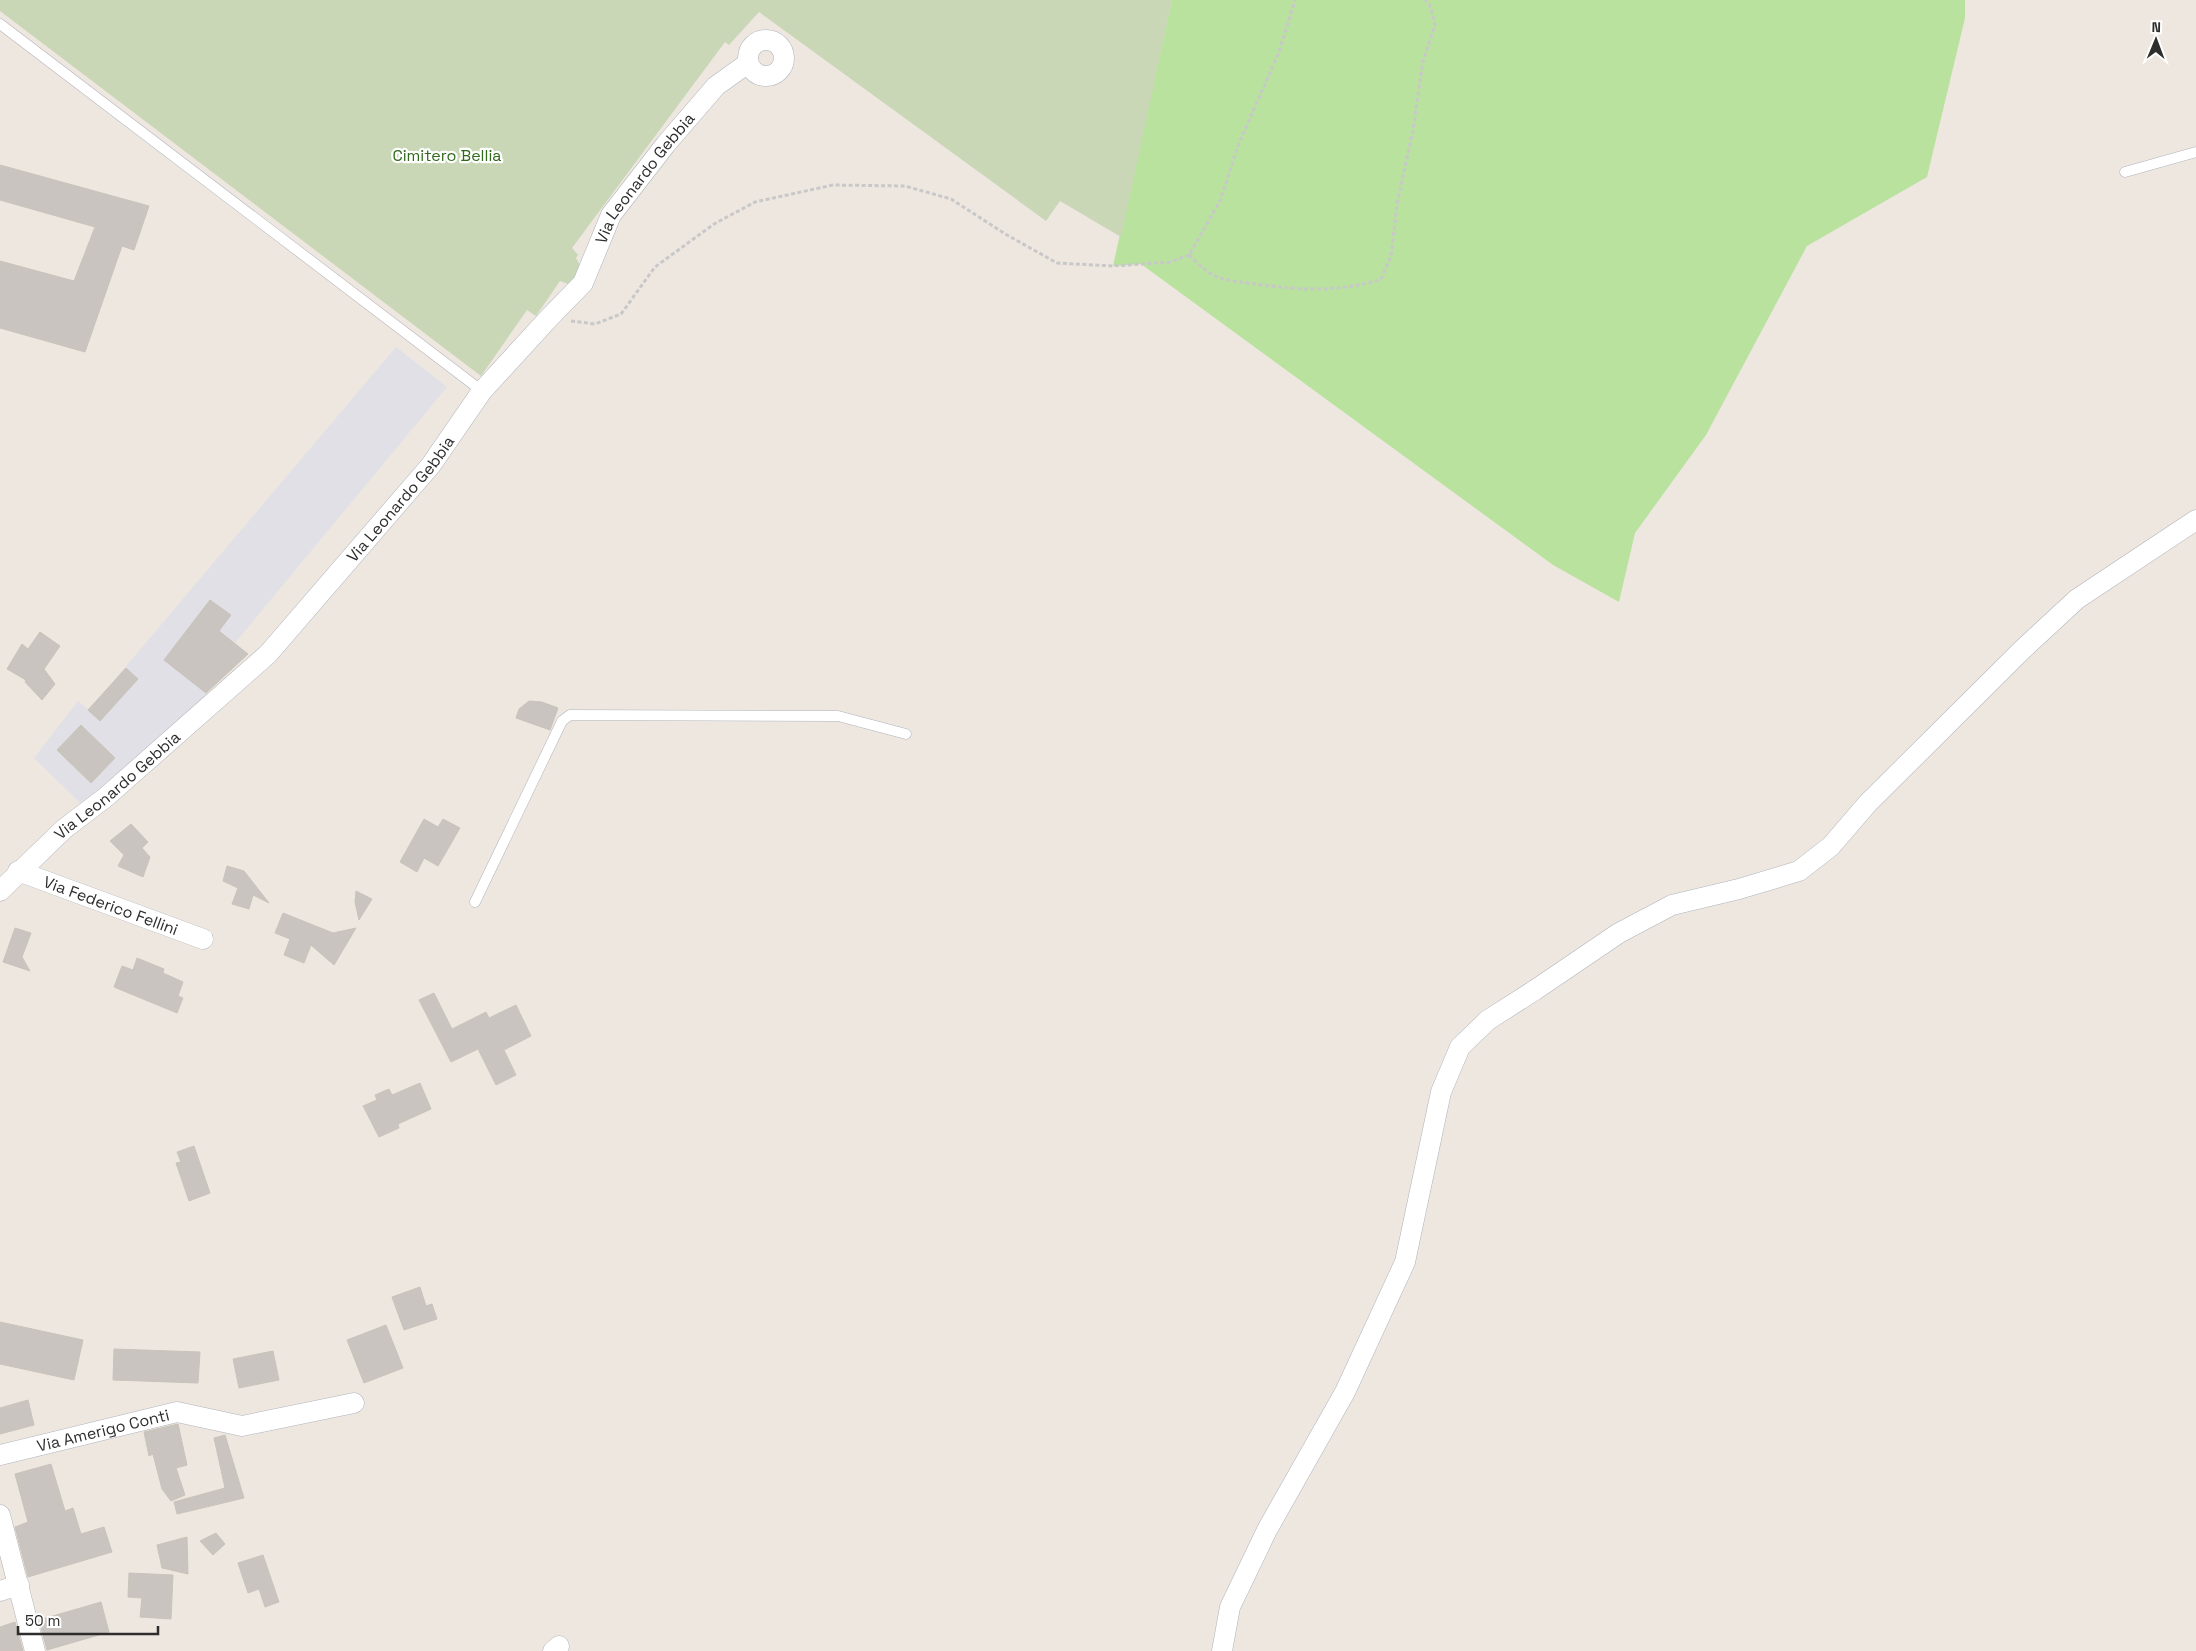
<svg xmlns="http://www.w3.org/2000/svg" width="2196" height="1651" font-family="'Space Grotesk',sans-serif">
	<rect width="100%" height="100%" fill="#eee7e0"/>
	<!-- industrial -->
	<path fill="#e1e0e7" d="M396,347L447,387L235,643L219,631L231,615L164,660L210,696L168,734L81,804L34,758L78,701L89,710Z"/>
	<!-- green -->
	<path fill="#b9e29e" d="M1172,0H1965V18L1927,177L1807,246L1706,435L1635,533L1619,602L1553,565L1141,264L1113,266Z"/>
	<!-- cemetery -->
	<path fill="#c9d7b7" d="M0,0H1172L1121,237L1060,201L1046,221L759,12L729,45L725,42L572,248L578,255L576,258L582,269L576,279L568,284L560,281L536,316L527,310L481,376L0,11Z"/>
	<!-- building -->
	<g fill="#c9c4bf" stroke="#c9c3b9">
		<path d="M0,165L149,206L134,250L122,246L85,352L0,328V261L74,281L95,227L0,200Z"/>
		<path d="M210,600L231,615L219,631L248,654L206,693L164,660Z"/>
		<path d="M40,632L60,646L44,669L55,684L42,700L25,682L26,680L7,669L22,644L28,649Z"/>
		<path d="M126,668L138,679L100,721L88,710Z"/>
		<path d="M529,701L542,702L558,708L550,730L516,718L519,709Z"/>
		<path d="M81,725L115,758L91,783L57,750Z"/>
		<path d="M424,819L438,827L443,819L460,828L438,866L424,858L417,872L400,862Z"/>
		<path d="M131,824L148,842L142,848L150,857L143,877L118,866L124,855L110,841Z"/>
		<path d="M227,866L244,871L269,903L253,895L249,909L232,904L238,888L223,881Z"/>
		<path d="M356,891L372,899L359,920L355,902Z"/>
		<path d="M283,913L333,933L356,928L334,965L311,945L304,963L284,955L290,939L275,933Z"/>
		<path d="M15,928L31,933L22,957L30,971L3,962Z"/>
		<path d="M137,958L164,969L163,973L183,982L178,996L183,998L177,1013L114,987L122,966L133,970Z"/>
		<path d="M434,993L452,1029L486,1012L489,1018L516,1005L531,1036L504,1050L516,1075L496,1085L478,1049L451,1062L419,1000Z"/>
		<path d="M420,1083L431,1109L398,1124L399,1128L379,1137L363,1106L377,1100L375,1095L389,1089L392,1095Z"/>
		<path d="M194,1146L210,1193L189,1201L176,1163L181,1162L177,1152Z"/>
		<path d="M420,1287L426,1306L432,1304L437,1319L404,1330L392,1297Z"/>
		<path d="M0,1322L83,1340L74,1380L0,1364Z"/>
		<path d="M386,1325L403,1368L364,1383L347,1340Z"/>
		<path d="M114,1349L200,1352L198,1383L113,1380Z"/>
		<path d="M273,1351L279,1380L239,1388L233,1359Z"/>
		<path d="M28,1400L34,1425L0,1434V1408Z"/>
		<path d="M178,1424L187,1465L176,1468L185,1495L171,1501L162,1489L153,1454L149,1456L144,1432Z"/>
		<path d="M225,1435L244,1498L177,1514L174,1502L225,1488L214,1438Z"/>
		<path d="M51,1464L65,1511L73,1508L81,1534L104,1527L112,1552L28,1577L15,1527L28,1522L15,1474Z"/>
		<path d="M216,1533L225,1544L213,1555L200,1541Z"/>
		<path d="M187,1537L188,1574L162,1568L157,1545Z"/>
		<path d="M263,1555L279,1602L265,1607L259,1589L248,1593L238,1563Z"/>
		<path d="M129,1573L173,1575L171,1619L140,1617L142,1598L128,1597Z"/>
		<path d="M101,1602L109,1632L47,1650L39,1620Z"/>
		<path d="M15,1622L23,1651H0V1627Z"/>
	</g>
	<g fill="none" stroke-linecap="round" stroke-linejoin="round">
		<defs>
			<g id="lane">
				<path d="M0,24L482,391"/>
				<path d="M2125,172L2196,152"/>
				<path d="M475,902L562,721L570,715L838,716L906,734"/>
			</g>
			<g id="street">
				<circle cx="766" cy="58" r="18"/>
				<path id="s1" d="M18,871L203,939"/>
				<path id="s2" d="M0,891L64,829L106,797L268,654L431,465L482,391L548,319L583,283L611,215L666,144L716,86L748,63"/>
				<path id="s3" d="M0,1455L177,1412L242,1426L354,1403"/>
				<path d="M0,1515L35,1651"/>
				<path d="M0,1591L19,1585"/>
				<path d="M553,1651L559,1646"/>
				<path d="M1222,1651L1230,1607L1267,1530L1345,1392L1405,1262L1441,1092L1460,1047L1488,1020L1535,990L1619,933L1672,905L1739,889L1799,871L1831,846L1868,803L2023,649L2077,599L2196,520"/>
			</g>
		</defs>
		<!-- lane casing -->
		<use href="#lane" stroke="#b0b3bc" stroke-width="11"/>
		<!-- street casing -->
		<use href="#street" stroke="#b0b3bc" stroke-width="21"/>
		<!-- path -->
		<g stroke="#c8c8c8" stroke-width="3" stroke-dasharray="4 2.5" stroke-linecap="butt">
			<path d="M1189,255C1196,261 1205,271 1213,275C1225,281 1242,282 1255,284C1299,290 1339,293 1381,279L1391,256L1397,204L1413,130L1423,61L1435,25L1431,7L1425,0"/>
			<path d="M571,321L595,324L621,314L655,267L714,224L755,202L833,185L905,186L951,199L1007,235L1057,263L1113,266L1170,262L1189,255L1220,201L1239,143L1279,52L1295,0"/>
		</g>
		<!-- lane -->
		<use href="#lane" stroke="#fff" stroke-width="10"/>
		<!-- street -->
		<use href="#street" stroke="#fff" stroke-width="20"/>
	</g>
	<g text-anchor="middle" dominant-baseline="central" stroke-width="4.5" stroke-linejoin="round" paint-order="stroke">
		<!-- park labels -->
		<g font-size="16" fill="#31691d" stroke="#fff">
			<text x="447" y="155">Cimitero Bellia</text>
		</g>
		<!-- street labels -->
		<g font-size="16" fill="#2d2d2d" stroke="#fff">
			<text stroke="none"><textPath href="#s2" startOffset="968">Via Leonardo Gebbia</textPath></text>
			<text stroke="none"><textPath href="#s2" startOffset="562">Via Leonardo Gebbia</textPath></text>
			<text stroke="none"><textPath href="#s2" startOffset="158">Via Leonardo Gebbia</textPath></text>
			<text stroke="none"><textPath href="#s1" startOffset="99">Via Federico Fellini</textPath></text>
			<text stroke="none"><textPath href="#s3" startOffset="106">Via Amerigo Conti</textPath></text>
		</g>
	</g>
	<!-- north arrow -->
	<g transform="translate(2156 40) rotate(1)" stroke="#ffffff" stroke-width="4" paint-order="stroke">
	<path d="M0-4L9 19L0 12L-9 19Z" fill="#2d2d2d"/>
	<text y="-8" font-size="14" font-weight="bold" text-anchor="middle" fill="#2d2d2d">N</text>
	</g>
	<!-- scale -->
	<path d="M18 1626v8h140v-8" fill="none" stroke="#2d2d2d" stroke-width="2.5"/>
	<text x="25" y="1626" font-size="15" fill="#2d2d2d" stroke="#ffffff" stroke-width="4" paint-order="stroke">50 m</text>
</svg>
